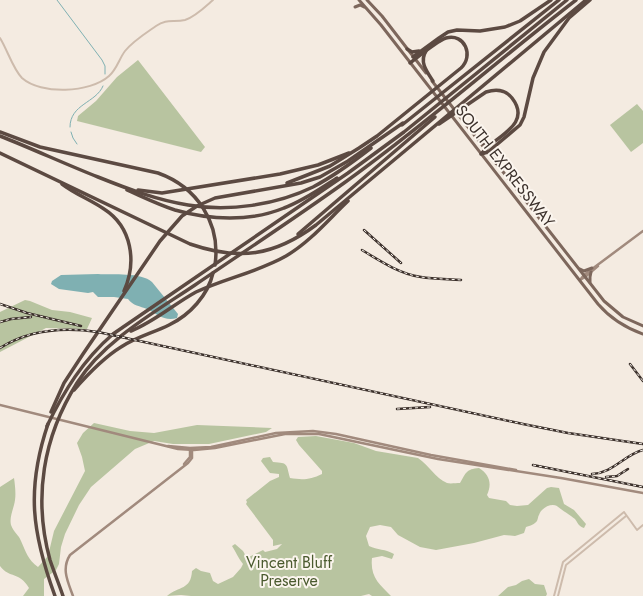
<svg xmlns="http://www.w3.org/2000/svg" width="643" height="596" font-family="Jost,sans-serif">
	<rect width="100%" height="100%" fill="#f4ebe1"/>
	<!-- green -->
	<g fill="#b8c4a0">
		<path d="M138,60L205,147L201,152L77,121L78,116L96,101L117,77Z"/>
		<path d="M637,104L643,111V143L631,152L610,125Z"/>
		<path d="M25,300L30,301L52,310L70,312L92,318L87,329L46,328L0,352V312Z"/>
		<path d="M94,423L130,431L154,433L197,425L272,428L266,432L209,444H173L154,441L135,449L91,487L79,505L65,534L61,547L59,564L56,570L44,579V596H23L29,588C19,571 10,579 0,566V487L14,478C15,485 16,493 15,500C14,508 9,517 11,525C14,533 19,535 21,541C26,552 28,560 38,567L48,556L54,531L85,471L82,457L77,443L83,433Z"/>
		<path d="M316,436L354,443L376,451L418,458C429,465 435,478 447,483C450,484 456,483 460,483C466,473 466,469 479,468C490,475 492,484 487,495L489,498L506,501L510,505L517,506L528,505L547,488L551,487L559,488L564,504L574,510L586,524L584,528C578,526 578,523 575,519C574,518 559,508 557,506C551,503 541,508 539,515C538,516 538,519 537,521C535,524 530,526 526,527L524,533L515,536L504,535L474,543L436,550L420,547L398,535L391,527L380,525L370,527L366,536L369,546C377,550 386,549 394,554L392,559L382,556L372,558C370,577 379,584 391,596H372L369,594L361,596H191L181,595L167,596C179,586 191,590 192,571L196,568L201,571L210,573L213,581L218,584L233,577L241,568L243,564C238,558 236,552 232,546L235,544L243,551L247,558L263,550L265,552L277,549L282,544L273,546V540L246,504L247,502L246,500L270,481L279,477V474L270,473L261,461L263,458L270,457L273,462C289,463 286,464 290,478C302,480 310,480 322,474V471L299,445L296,440L298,437Z"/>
		<path d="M529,579L535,584L544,585L547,594L546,596H498L508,587L516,585L522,581Z"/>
	</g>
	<!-- water -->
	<path fill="#7fb0b2" d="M98,274C113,275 141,272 152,282L178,314L177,318C165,322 157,314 147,309C140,306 133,306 128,299L114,297H98L93,292L88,293L59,289L51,284L52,281L61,275Z"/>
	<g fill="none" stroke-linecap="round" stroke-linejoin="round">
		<!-- stream -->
		<g stroke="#7fb0b2" stroke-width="1">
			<path d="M57,0L102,60L105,66V74"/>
			<path d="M70,127C70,104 96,103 103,86"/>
			<path d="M71,132L73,138L77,144"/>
		</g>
		<!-- tertiary -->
		<g stroke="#cdbbac" stroke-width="2">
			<path d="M0,38C7,49 13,69 22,78C41,95 90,93 109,76C117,69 119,59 125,51C133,41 146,33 156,26C167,18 174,23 185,20C195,17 205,7 213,0"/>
			<path d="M554,596L563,562L624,512L637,530L643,525"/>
			<path d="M558,596L566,565L626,516"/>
		</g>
		<!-- secondary -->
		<g stroke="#a18a7d" stroke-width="2.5">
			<path d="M580,280L584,275L643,231"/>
			<path d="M580,280L585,277L598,266"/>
			<path d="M0,405L178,449L194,450L215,448L285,434H319L438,459L561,478L643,493"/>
			<path d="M168,446L190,448L211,447L276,433L313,431L336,434L431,455L516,470"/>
			<path d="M184,464L190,457V449"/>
			<path d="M73,596C68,582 61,569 70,555L188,463L192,458V450"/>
		</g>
		<!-- primary -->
		<g stroke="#7d675c" stroke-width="3">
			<path d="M359,0L381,25L598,304C610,318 626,328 643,334"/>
			<path d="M367,0L382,16L426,73"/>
			<path d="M355,7L360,5L364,7"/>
			<path d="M432,81L604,301L623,317L643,326"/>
			<path d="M580,269L584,271L592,268"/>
			<path d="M590,282V277L591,272"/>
		</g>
		<!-- motorway -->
		<g stroke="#5c4a42" stroke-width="3.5">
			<path d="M407,49L412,52L419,51"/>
			<path d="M426,51C419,62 427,72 433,81"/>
			<path d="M413,57L439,38L448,32L457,30L480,31L505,27L520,21L551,0"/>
			<path d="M439,124L486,92C496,89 505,89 512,98C533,125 494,137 482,153"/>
			<path d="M402,125L559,0"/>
			<path d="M0,132L40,147L158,173C197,187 221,223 215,265"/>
			<path d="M0,136C33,149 65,164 98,177C128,189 157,200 188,205C229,212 276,205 313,187C334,176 353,162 371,148"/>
			<path d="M480,142L485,144L491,143"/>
			<path d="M495,148L493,154L496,163"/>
			<path d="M0,153L190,244C239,261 274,256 316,225L586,0"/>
			<path d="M481,154L488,152L520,125L524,117L533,78L544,52L569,18L590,0"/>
			<path d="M287,183L330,166L359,148L377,136L461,68C474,56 465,33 446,38C437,41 419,56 410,63"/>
			<path d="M62,184C75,194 91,200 104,209C132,227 137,262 124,291"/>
			<path d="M127,190C143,197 159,205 175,210C210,220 250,222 284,208C303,201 320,189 337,178"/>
			<path d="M138,190L162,193L280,174L318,165L349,153"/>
			<path d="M298,234L435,117"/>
			<path d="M131,331C154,322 174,304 196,292C226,278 258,272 286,256C310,242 328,220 348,201"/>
			<path d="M74,390C88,374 103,358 121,347C136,337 153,333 169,325C190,315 208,295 213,273"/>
			<path d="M51,412L64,383L83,354L160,241L182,216L197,206L215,198L301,183L320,177L348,161L403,123"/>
			<path d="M48,424C26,489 32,533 55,596"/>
			<path d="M47,426C64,391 83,360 113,334L348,173L404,132L567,0"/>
			<path d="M63,596C59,584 54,572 50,560C33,498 43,437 77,383C103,341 155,312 195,285C245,251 295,218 344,183C424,126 498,60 576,0"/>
		</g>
		<defs>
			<g id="rail">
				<path d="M364,230L401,263"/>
				<path d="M362,250C380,261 400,274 421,277C434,279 448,279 461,280"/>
				<path d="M0,304L27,313L81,326"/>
				<path d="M0,322L11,319L31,317"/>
				<path d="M0,348C30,329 64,327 98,332L523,424L568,433L643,444"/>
				<path d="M630,364L643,381"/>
				<path d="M397,409L430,407"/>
				<path d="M533,465L643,487"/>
				<path d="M592,474C613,473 624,455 643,450"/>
				<path d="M606,477L617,476L628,469"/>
			</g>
		</defs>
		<!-- rail casing -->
		<use href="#rail" stroke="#3b302b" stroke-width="2.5"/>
		<!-- rail -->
		<use href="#rail" stroke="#fbf5ee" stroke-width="1" stroke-dasharray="3" stroke-linecap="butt"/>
	</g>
	<g text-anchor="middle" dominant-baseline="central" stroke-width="4" stroke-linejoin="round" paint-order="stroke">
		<!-- street labels -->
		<g font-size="16" fill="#3b302b" stroke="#fbf5ee">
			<text transform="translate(505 166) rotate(52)">SOUTH EXPRESSWAY</text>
		</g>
		<!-- park labels -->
		<g font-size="16" fill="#4a5a2e" stroke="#fbf5ee">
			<text x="289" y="562">Vincent Bluff<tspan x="289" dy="18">Preserve</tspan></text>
		</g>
	</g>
</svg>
